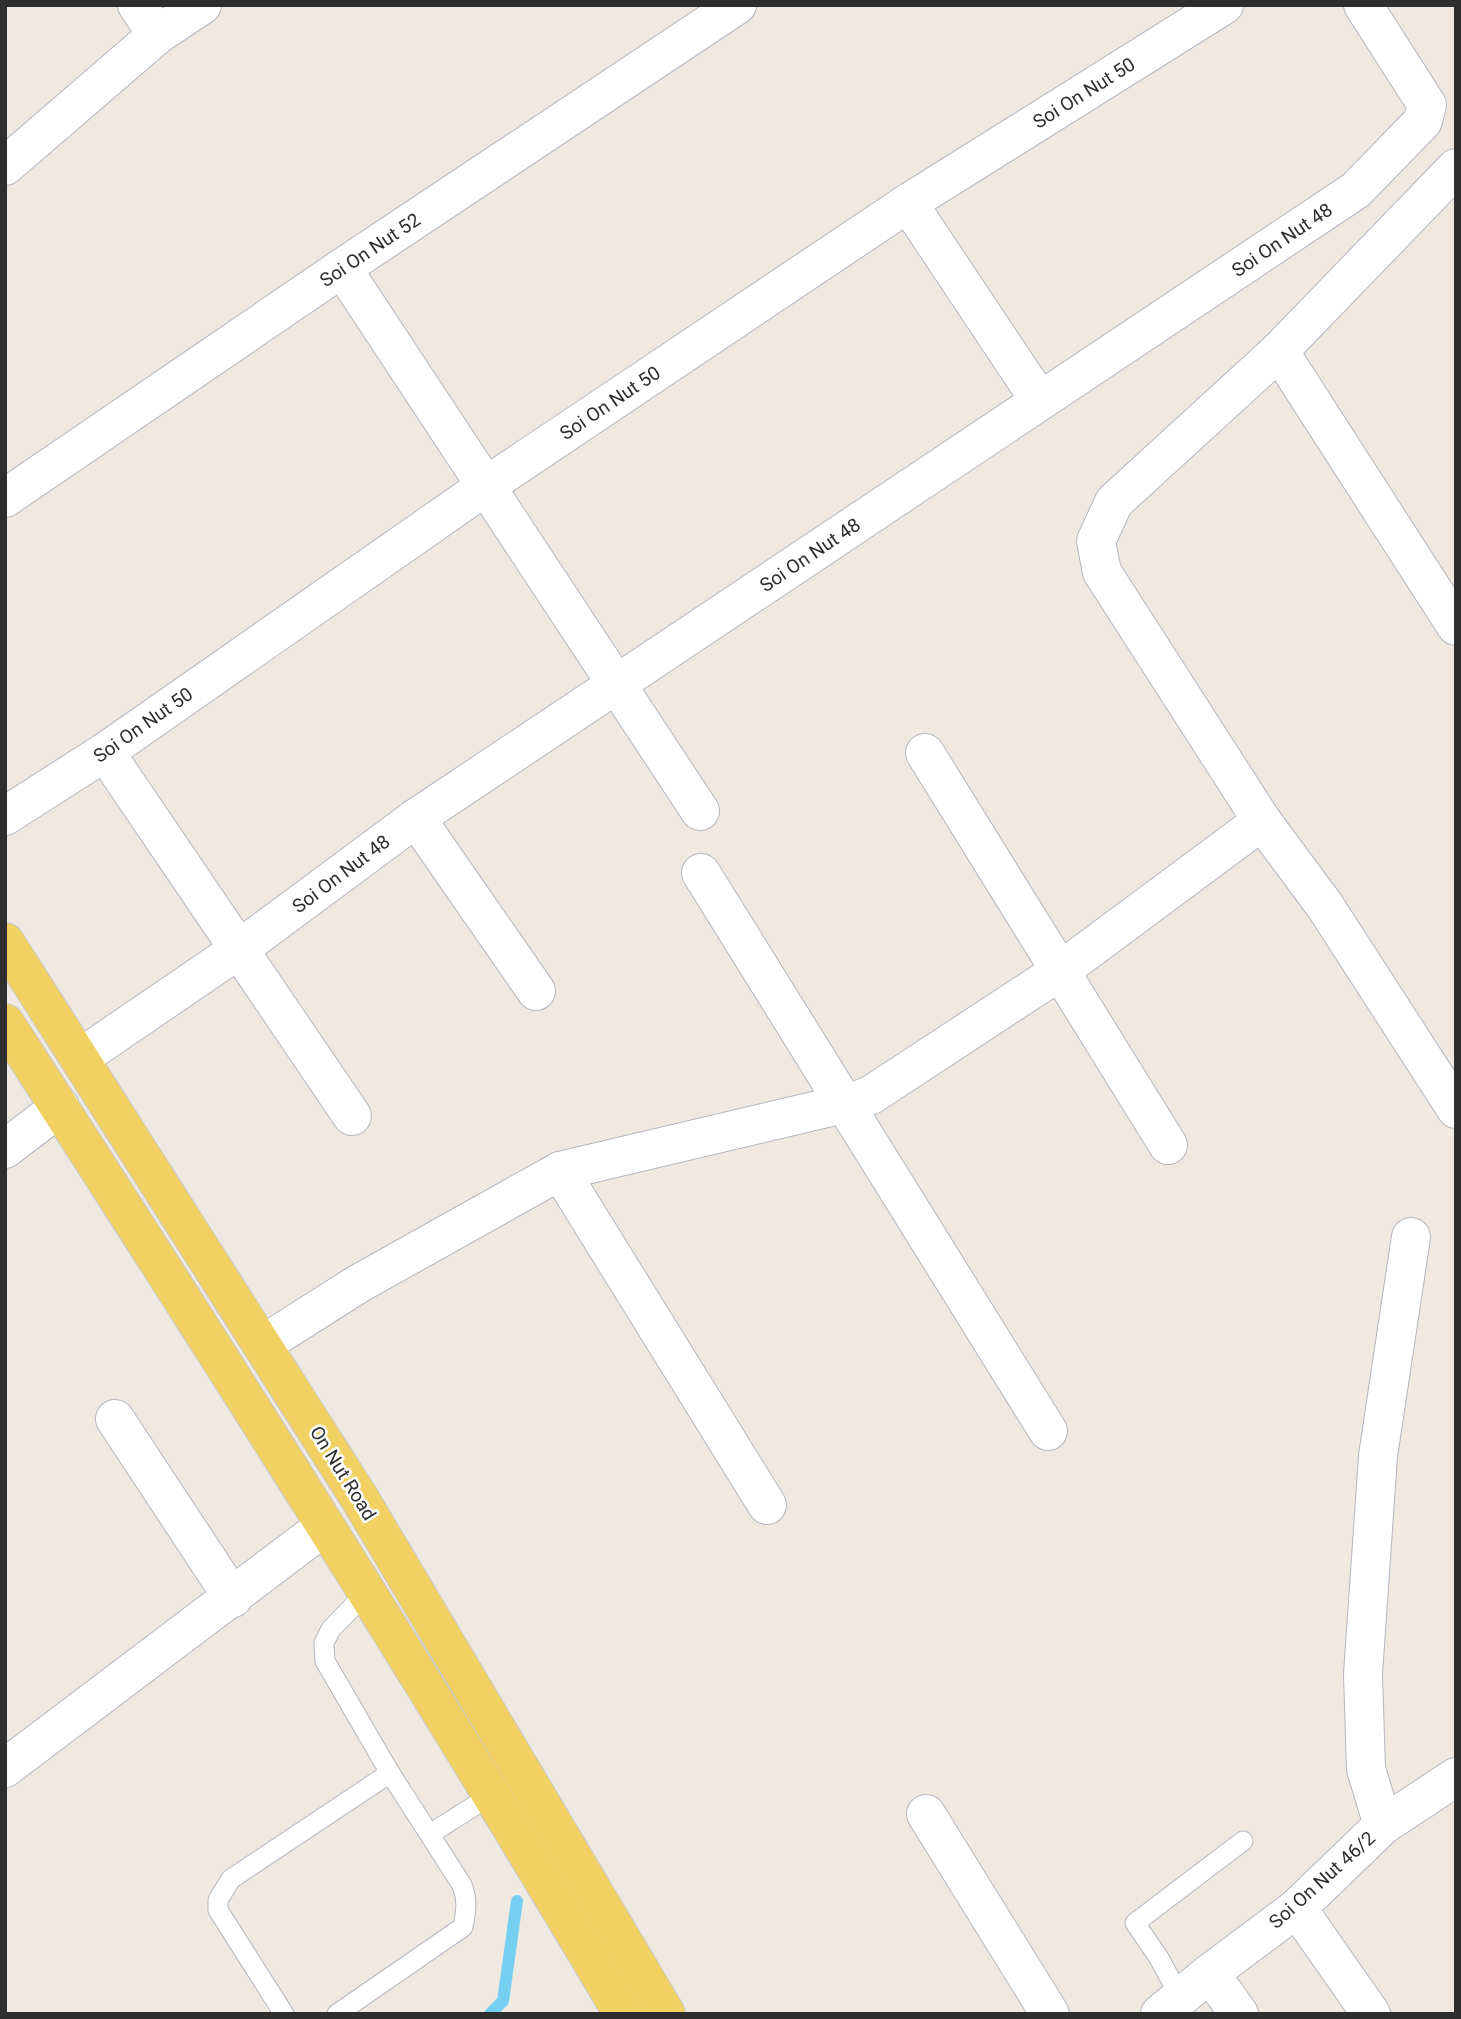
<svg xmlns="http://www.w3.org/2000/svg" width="1461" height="2019" font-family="Roboto,sans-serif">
	<rect width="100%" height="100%" fill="#efe9e1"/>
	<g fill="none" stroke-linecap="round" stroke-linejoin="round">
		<!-- stream -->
		<path stroke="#75cff0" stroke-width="12" d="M490,2014L503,2001L517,1901"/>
		<defs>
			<g id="service">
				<path d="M368,1591L331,1629L324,1643L325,1661L390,1773"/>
				<path d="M430,1834L493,1794"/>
				<path d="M1180,1997L1159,1958L1135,1923L1243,1841"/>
				<path d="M284,2014L218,1910V1900L231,1879L390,1773L462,1885C468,1900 466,1912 463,1927L337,2014"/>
			</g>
			<g id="minor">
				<path d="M137,5L157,35"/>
				<path d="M5,166L157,35L202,5"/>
				<path d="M1456,168L1279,351L1114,502L1096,541L1102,572L1262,821L1325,906L1456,1109"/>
				<path d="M908,203L1040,401"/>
				<path d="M342,268L700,811"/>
				<path d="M1279,351L1456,626"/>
				<path d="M5,498L342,268L737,5"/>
				<path d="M105,752L352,1116"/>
				<path d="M925,753L1168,1145"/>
				<path d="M5,816L105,752L486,486L908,203L1224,5"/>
				<path d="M416,818L536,991"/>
				<path d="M701,873L1048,1431"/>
				<path d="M80,1058L238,950L416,818L1356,190L1423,121L1427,105L1363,5"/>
				<path d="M560,1171L767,1505"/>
				<path d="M262,1345L358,1284L560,1171L856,1101L871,1095L1060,971L1262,821"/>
				<path d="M115,1419L233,1598"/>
				<path d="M5,1768L325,1526"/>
				<path d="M926,1814L1050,2014"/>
				<path d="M1383,1825L1366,1769L1363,1674L1378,1456L1411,1237"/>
				<path d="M1297,1908L1371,2014"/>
				<path d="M1210,1973L1239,2014"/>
				<path d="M1160,2014L1210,1973L1297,1908L1383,1825L1456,1777"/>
			</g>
			<path id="tertiary" d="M5,1149L60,1107"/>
			<g id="primary">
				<path d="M5,942L360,1499L666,2014"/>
				<path d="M5,1023C216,1350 425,1679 623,2014"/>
			</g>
		</defs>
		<!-- service casing -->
		<use href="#service" stroke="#b4b7c1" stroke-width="21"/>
		<!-- minor casing -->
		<use href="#minor" stroke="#b4b7c1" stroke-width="40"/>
		<!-- tertiary casing -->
		<use href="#tertiary" stroke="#b4b7c1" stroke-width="40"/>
		<!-- primary casing -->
		<use href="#primary" stroke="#c9c9c9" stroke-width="40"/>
		<!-- service -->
		<use href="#service" stroke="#fff" stroke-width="19"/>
		<!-- minor -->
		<use href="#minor" stroke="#fff" stroke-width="38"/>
		<!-- tertiary -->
		<use href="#tertiary" stroke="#fff" stroke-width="38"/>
		<!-- primary -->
		<use href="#primary" stroke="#f2d163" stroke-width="38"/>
	</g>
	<g text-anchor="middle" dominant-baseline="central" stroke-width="5" stroke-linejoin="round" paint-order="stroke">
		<!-- street labels -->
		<g font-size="19" fill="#2e2e2e" stroke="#fff">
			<text transform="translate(1084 93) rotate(-32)">Soi On Nut 50</text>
			<text transform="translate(1282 240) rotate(-34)">Soi On Nut 48</text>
			<text transform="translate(370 250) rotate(-34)">Soi On Nut 52</text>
			<text transform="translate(610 403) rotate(-34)">Soi On Nut 50</text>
			<text transform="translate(810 555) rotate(-34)">Soi On Nut 48</text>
			<text transform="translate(143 725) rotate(-35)">Soi On Nut 50</text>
			<text transform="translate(341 874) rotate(-37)">Soi On Nut 48</text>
			<text transform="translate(343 1473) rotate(58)">On Nut Road</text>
			<text transform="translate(1322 1880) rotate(-42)">Soi On Nut 46/2</text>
		</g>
	</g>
	<!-- border -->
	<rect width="1461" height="2019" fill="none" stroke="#2e2e2e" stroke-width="14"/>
</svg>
